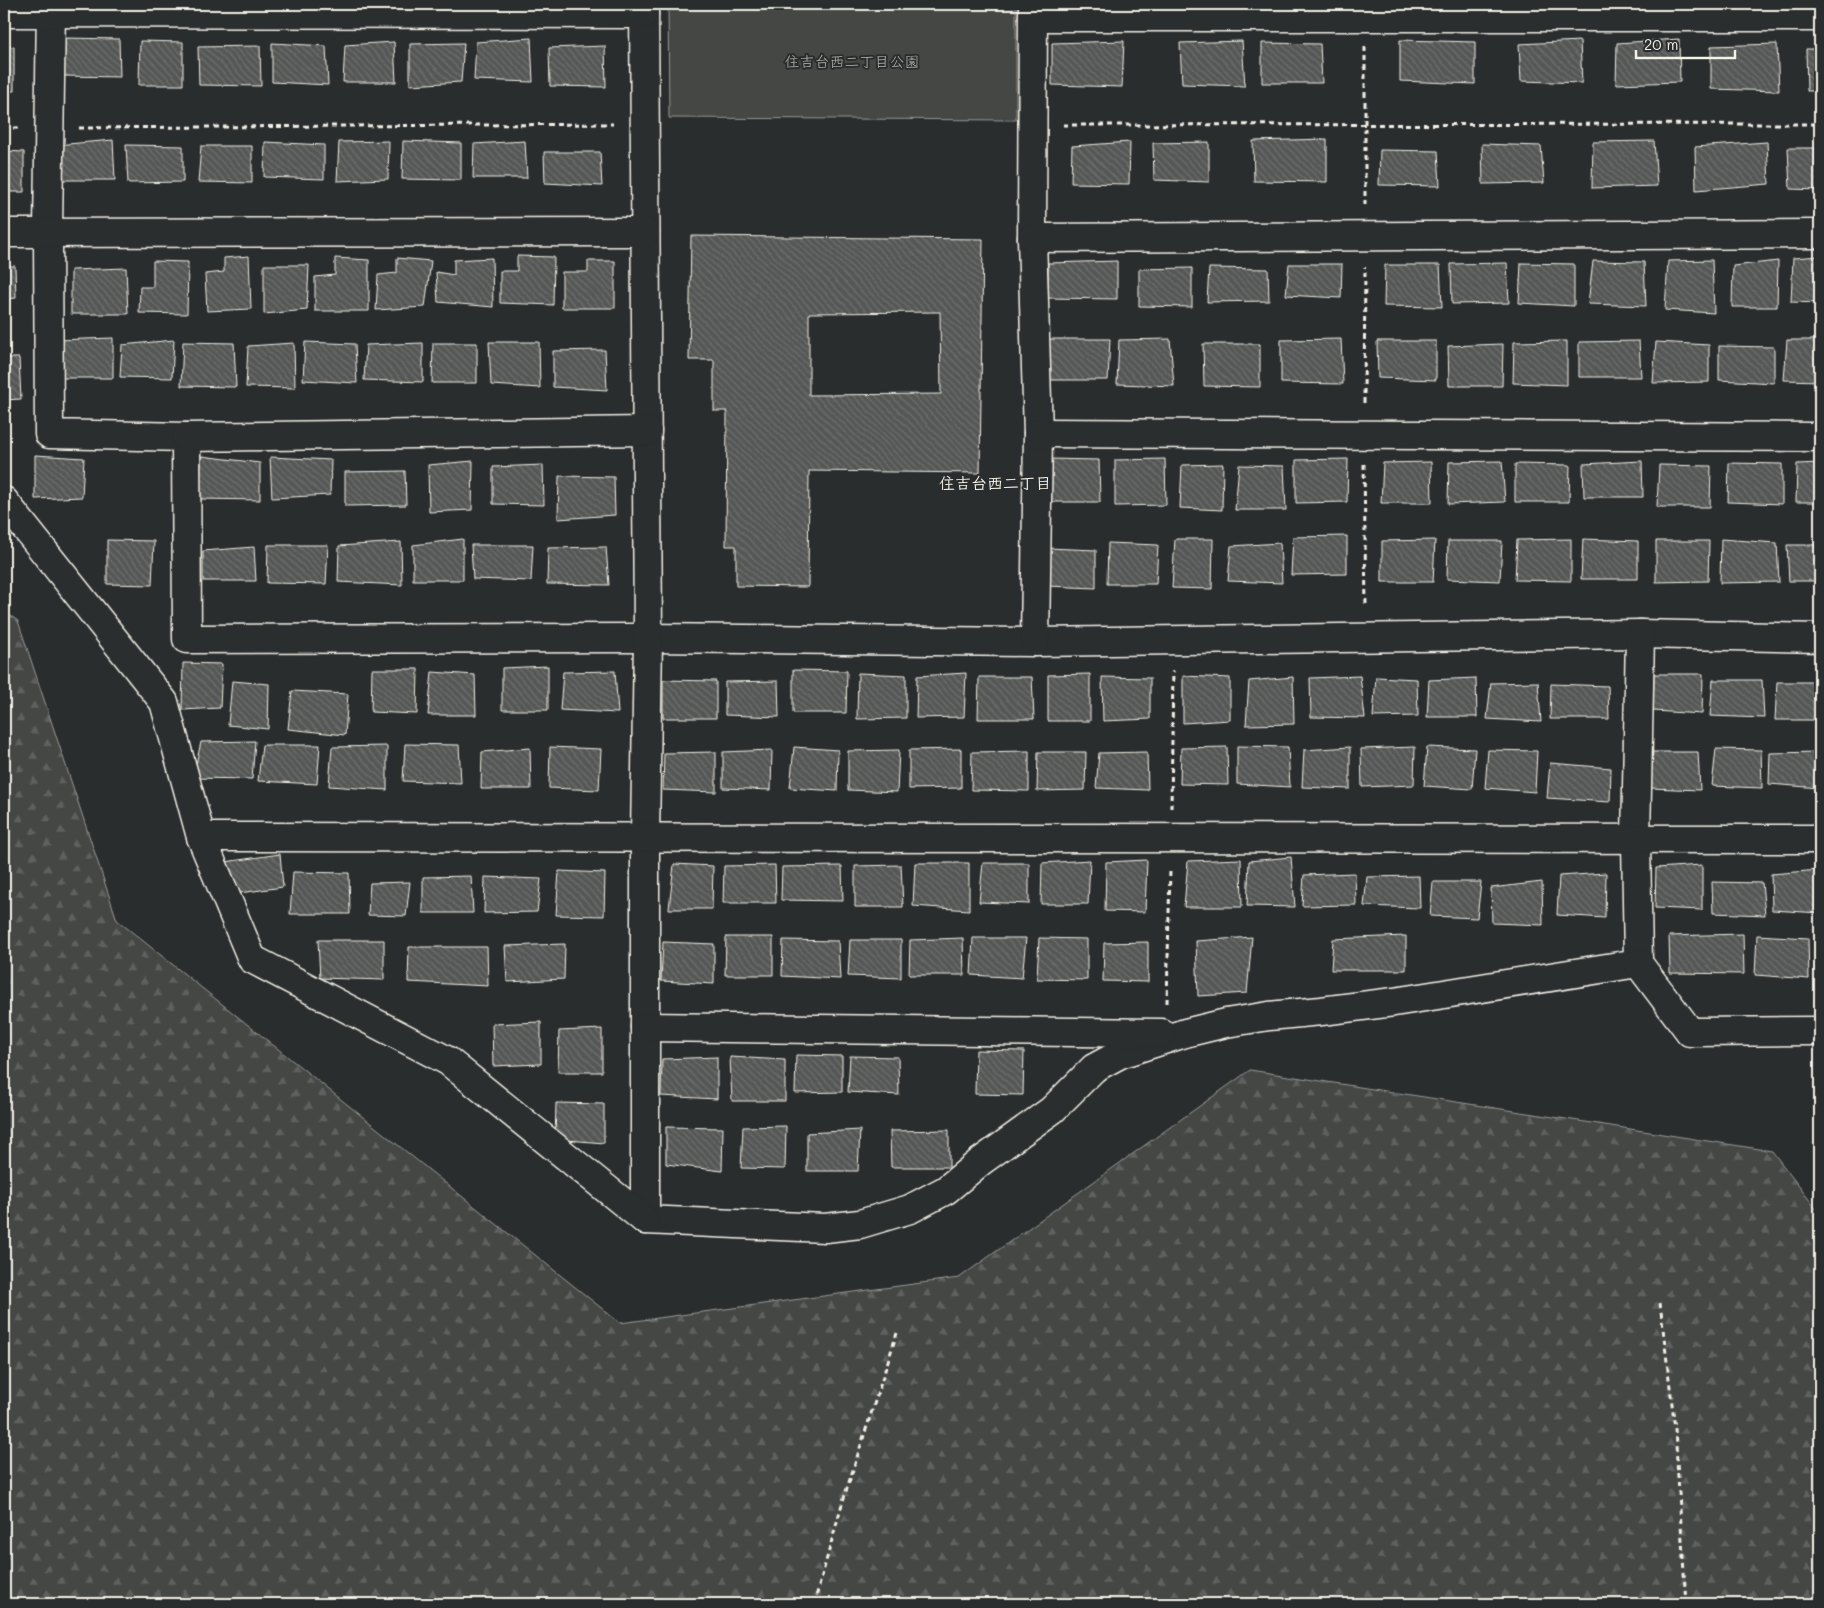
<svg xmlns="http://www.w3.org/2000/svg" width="1824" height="1608" font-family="Mali,'Klee One',sans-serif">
	<defs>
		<pattern id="forest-firs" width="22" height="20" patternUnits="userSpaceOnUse" patternTransform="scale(1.25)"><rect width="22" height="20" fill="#444645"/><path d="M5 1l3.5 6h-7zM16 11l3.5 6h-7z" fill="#606160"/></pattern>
		<pattern id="building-back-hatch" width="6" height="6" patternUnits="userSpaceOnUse" patternTransform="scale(1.25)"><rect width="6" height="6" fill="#555756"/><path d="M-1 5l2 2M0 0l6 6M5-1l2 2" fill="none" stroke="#6e706e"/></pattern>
	</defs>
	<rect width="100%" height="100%" fill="#2a2d2e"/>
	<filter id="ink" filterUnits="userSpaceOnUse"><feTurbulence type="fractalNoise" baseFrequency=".02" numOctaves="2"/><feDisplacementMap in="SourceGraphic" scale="10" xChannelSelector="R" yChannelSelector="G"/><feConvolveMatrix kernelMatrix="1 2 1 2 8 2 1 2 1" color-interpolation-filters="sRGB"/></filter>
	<g filter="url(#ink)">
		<!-- green -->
		<path fill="#444645" stroke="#9c9c96" d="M668,4H1016V120L669,118Z"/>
		<!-- forest -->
		<path fill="url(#forest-firs)" stroke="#9c9c96" d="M4,611L18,621L117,920L620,1323L959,1278L1250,1070L1772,1151L1820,1214V1604H4Z"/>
		<!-- building -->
		<g fill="url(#building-back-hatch)" stroke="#f4f1e8" fill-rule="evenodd">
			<path d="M64,38L119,39L120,77L64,76Z"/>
			<path d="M531,38L533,82L474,80L476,42Z"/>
			<path d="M1679,39L1680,82L1616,84L1617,43Z"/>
			<path d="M1400,40L1475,42V84L1400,81Z"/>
			<path d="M140,41L183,42V85H139Z"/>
			<path d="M1124,41L1122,87L1052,85V43Z"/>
			<path d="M1242,41L1245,86L1182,84L1180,43Z"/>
			<path d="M1580,41L1582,83L1521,81L1519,44Z"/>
			<path d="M394,42L396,82H343L345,45Z"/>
			<path d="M272,43L326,46L328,85L272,82Z"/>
			<path d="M464,43L461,82L410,85V44Z"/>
			<path d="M1262,43L1320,44L1322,83H1262Z"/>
			<path d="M1777,44L1779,91L1711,89V46Z"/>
			<path d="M4,46L14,47V91H4Z"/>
			<path d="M260,46L261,86L199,85L198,47Z"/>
			<path d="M605,46L606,87L550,86L549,48Z"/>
			<path d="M1806,49H1820V91H1807Z"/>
			<path d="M1327,139V182L1254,181L1253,141Z"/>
			<path d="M113,140L115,180H57L56,145Z"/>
			<path d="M389,141L388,179L337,181L339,142Z"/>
			<path d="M403,141L461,143V180L402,179Z"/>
			<path d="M525,141L527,178H473L474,144Z"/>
			<path d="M1654,141L1657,186L1592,188L1593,142Z"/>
			<path d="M265,142L324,145V179L264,177Z"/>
			<path d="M1130,142L1129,184L1071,183L1072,146Z"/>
			<path d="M1209,142V182L1154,180L1153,143Z"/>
			<path d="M1767,142L1769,184L1696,190L1695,147Z"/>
			<path d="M1482,144L1541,146L1544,183L1483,184Z"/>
			<path d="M126,145L183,146V182L128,183Z"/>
			<path d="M201,146H252V183L198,182Z"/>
			<path d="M1788,148H1820V190L1790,189Z"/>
			<path d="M1380,150L1438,151L1440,186L1379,185Z"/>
			<path d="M4,151L24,152V192H4Z"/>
			<path d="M544,152H600L602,186L545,183Z"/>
			<path d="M691,236L983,239L980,473L809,471L808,587L736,586V546H726L727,411H714V360H689ZM940,312L941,394L809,395V313Z"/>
			<path d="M249,256L251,309L207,311L205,274L224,272V258Z"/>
			<path d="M517,256L554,257L553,305L500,303V271H517Z"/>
			<path d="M1820,256V303L1791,302L1793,258Z"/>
			<path d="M335,258L369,260V311H315V277L335,275Z"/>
			<path d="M397,258L431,261L425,307L376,310L378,275L397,273Z"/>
			<path d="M492,258L493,307L438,302L436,272L454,275V260Z"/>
			<path d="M1712,260L1714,313L1665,310L1668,261Z"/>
			<path d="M153,261L188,262L187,314L139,313L140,287H153Z"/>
			<path d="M588,261H615V308H562V272H588Z"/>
			<path d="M1117,261V299L1048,298V263Z"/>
			<path d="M1593,261L1644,262L1646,306L1588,304Z"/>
			<path d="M1778,261L1777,307H1732L1733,266Z"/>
			<path d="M1507,263L1509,303L1452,304L1451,264Z"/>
			<path d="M1521,263L1574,264V306L1519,303Z"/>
			<path d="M1289,264H1342L1341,298L1286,295Z"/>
			<path d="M264,265H309L307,310L264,314Z"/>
			<path d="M1385,265H1440L1442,307L1384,306Z"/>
			<path d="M4,266H15L16,298L4,299Z"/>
			<path d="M126,268L128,314H71V270Z"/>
			<path d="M1192,268V307L1139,306V269Z"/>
			<path d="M1209,268L1268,269L1269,301L1207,302Z"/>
			<path d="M113,338V378H60L57,340Z"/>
			<path d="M1048,339H1110L1108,380H1047Z"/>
			<path d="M1170,339L1174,386L1117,384L1119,340Z"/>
			<path d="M1341,339L1343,384L1281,383V340Z"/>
			<path d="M174,340L172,378L120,377L122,345Z"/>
			<path d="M1787,340H1820V381L1784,380Z"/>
			<path d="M1377,341H1436V380L1378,378Z"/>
			<path d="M1567,341V385L1513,383L1514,342Z"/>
			<path d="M1639,341L1641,377H1579V342Z"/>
			<path d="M183,342L234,343L236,387L181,386Z"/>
			<path d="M305,342L355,344L357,383L303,380Z"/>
			<path d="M489,342H539L540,388L491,385Z"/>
			<path d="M1656,342L1709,345V382L1653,383Z"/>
			<path d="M294,343L295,388L246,387L248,346Z"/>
			<path d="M423,343V382L364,380L366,345Z"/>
			<path d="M433,343H477V383H432Z"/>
			<path d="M1203,344H1260V387L1204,386Z"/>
			<path d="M1503,344L1502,386H1449L1448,346Z"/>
			<path d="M1719,346L1774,347V383L1719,380Z"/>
			<path d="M605,350L607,390L553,387V351Z"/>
			<path d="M4,358H19L21,399L4,400Z"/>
			<path d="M35,455L84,458L82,497L35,499Z"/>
			<path d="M201,456L260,463V500L200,499Z"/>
			<path d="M270,457L331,460L330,495L272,498Z"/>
			<path d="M1049,459L1099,460L1100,502H1045Z"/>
			<path d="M1165,459L1166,505L1115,506V460Z"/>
			<path d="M1348,459L1347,502L1296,503V460Z"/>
			<path d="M473,461L472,510L429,512L428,465Z"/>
			<path d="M1502,461L1505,502L1448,504L1449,462Z"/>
			<path d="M1642,461L1643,497H1584L1583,464Z"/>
			<path d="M1431,462L1432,503H1381L1383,463Z"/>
			<path d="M1729,463L1782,464V504L1728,502Z"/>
			<path d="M1820,463V502H1796L1797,464Z"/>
			<path d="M1223,464L1222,510L1180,508L1182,465Z"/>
			<path d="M1515,464L1570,465L1569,502H1515Z"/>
			<path d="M543,465L544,505L493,504V467Z"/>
			<path d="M1239,465L1284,466L1286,510H1235Z"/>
			<path d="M1659,465L1711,466L1710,507H1657Z"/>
			<path d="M405,471L406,505L345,506V472Z"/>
			<path d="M559,476L614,477L615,515L558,519Z"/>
			<path d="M1347,536V574L1291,575L1293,537Z"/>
			<path d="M463,539V580H413V545Z"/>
			<path d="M1175,539H1213L1212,589L1172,588Z"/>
			<path d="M1571,539V581L1515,580L1517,540Z"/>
			<path d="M1583,539L1638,541V579H1581Z"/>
			<path d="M1721,539L1777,543L1779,582L1720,583Z"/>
			<path d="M107,540L154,541L152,585L107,584Z"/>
			<path d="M1435,540L1433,582H1382V541Z"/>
			<path d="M1448,541H1502L1500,581L1447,579Z"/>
			<path d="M1656,541H1709L1708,581L1656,582Z"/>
			<path d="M401,542L402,585L338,582L339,546Z"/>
			<path d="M1108,543L1158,545L1156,584H1107Z"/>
			<path d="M1280,543L1282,583L1228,581L1231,546Z"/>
			<path d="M268,545H328L326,584L267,583Z"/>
			<path d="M471,545H533L531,581L473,579Z"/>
			<path d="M1787,545H1820V581H1789Z"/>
			<path d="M254,547L256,581H203V551Z"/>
			<path d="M606,547L609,585L547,584L548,548Z"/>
			<path d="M1047,548L1096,550V588L1047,586Z"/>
			<path d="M183,663L222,664L220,708L182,710Z"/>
			<path d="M548,666V710H502V668Z"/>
			<path d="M372,669H418L417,714L371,712Z"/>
			<path d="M793,670L847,671L846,713H793Z"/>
			<path d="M615,671L618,713L560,710L563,672Z"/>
			<path d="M432,672L475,675L476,715H428Z"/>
			<path d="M858,673L906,675V718L857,719Z"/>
			<path d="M966,673L964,717L916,718L917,676Z"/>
			<path d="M1090,674V721H1048V675Z"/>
			<path d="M1654,674H1703L1702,714L1653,711Z"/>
			<path d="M1183,676L1230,678V720L1183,723Z"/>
			<path d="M1360,676L1365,718L1311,717L1310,678Z"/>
			<path d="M979,677H1032L1034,719H978Z"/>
			<path d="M1102,677L1150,678V719L1103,721Z"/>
			<path d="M1293,677L1294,724L1246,725L1249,681Z"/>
			<path d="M1376,677L1417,679L1418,716L1373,717Z"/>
			<path d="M1476,678L1477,717H1427L1429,680Z"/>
			<path d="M663,680L716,681V718H663Z"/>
			<path d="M1713,680H1762L1764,718L1710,716Z"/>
			<path d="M232,681L269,684L268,729L228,725Z"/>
			<path d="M778,681L779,717L725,715V682Z"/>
			<path d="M1538,682L1541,722L1487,719L1491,683Z"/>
			<path d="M1777,682H1820V720H1775Z"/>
			<path d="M1551,684L1608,686L1609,719H1550Z"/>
			<path d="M292,691L348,694L345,735L288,729Z"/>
			<path d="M255,741L252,779L193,778L201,742Z"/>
			<path d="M405,744L459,745L461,783L403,781Z"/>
			<path d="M262,745H320L317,784L258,781Z"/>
			<path d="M387,746V790L329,786L332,747Z"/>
			<path d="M1237,746L1288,747L1290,787L1237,784Z"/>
			<path d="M550,747L601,749L599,790L549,788Z"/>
			<path d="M794,747L838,750L837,791L790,788Z"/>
			<path d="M1227,747L1228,785L1180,784L1181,748Z"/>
			<path d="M1350,747V789L1302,787L1304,750Z"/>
			<path d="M1415,747L1414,785L1362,787L1361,749Z"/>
			<path d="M1427,747L1475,749L1472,789L1424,786Z"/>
			<path d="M530,748L531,789H481L482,752Z"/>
			<path d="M961,749V788L909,789V750Z"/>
			<path d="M1716,749L1761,750L1762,788L1712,786Z"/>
			<path d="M772,750L771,790L723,788V752Z"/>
			<path d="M899,750L897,792L848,790V751Z"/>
			<path d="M1488,750L1537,751L1535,792L1485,788Z"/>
			<path d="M1029,751V791L971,790L972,752Z"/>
			<path d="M716,752V792L663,790L664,753Z"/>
			<path d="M1038,752H1086L1085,790L1037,791Z"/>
			<path d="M1147,752L1148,790L1096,788L1099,753Z"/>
			<path d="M1652,752H1698L1700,790L1650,788Z"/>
			<path d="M1820,752V788L1769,784L1770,753Z"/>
			<path d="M1550,763L1611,768L1610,802L1547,798Z"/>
			<path d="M280,854L283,887L232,894L225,862Z"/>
			<path d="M1291,857L1295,907L1247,906L1249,861Z"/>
			<path d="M1241,859L1242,907H1184L1188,861Z"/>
			<path d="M1090,860L1088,904H1041L1042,863Z"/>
			<path d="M1147,860L1145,912L1105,911L1106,862Z"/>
			<path d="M915,863H969V910L913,906Z"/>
			<path d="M983,863H1029V904L979,902Z"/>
			<path d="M674,864L713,866L712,909H669Z"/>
			<path d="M775,865L776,903H723L724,866Z"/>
			<path d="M901,865L903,907H855V866Z"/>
			<path d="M1702,865V910L1655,908L1656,868Z"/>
			<path d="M842,866L843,901L781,900L782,867Z"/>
			<path d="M1820,870V913L1772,910L1771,874Z"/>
			<path d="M559,871L605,873L604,916L556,915Z"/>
			<path d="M293,872L349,873L350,914H290Z"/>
			<path d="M1355,873L1356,905L1302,906L1304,875Z"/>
			<path d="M1606,873L1605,918L1557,915L1559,876Z"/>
			<path d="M471,876L473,913H423V877Z"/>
			<path d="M1419,876L1420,908L1364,906L1367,877Z"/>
			<path d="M485,877L541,879L537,912L484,913Z"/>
			<path d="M410,882L406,916L368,915L370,883Z"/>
			<path d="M1433,882H1481L1477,918L1430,916Z"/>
			<path d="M1542,882L1543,925L1492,923L1491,888Z"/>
			<path d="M1712,882L1762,883L1765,915L1713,913Z"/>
			<path d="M1743,934L1744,974L1670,973L1669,936Z"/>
			<path d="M1757,935L1808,938L1809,979L1755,975Z"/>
			<path d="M1406,936V970H1331L1333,939Z"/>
			<path d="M726,937H773V975H725Z"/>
			<path d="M1252,937L1247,993L1198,996L1196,941Z"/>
			<path d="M963,938L964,975H909L910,940Z"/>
			<path d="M973,938H1026L1022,978L971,975Z"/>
			<path d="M1039,938L1087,939V980L1037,979Z"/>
			<path d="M318,940H384V980L320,978Z"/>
			<path d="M783,940L838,941L840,979L782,976Z"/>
			<path d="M850,940H901V978L848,976Z"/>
			<path d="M663,942L714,944V984L661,981Z"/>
			<path d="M1148,942V982L1103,981L1104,943Z"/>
			<path d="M565,944L564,979L507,982L505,946Z"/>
			<path d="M409,947H487L488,986L408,982Z"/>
			<path d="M541,1022V1064L493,1066L492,1024Z"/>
			<path d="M602,1029V1072H558L559,1031Z"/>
			<path d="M976,1050L1024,1051L1023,1095L975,1094Z"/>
			<path d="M796,1055L842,1056V1092L795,1093Z"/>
			<path d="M850,1056L898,1057L899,1095L848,1092Z"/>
			<path d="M717,1057V1099L661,1096L662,1059Z"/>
			<path d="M730,1057L785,1060V1101H732Z"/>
			<path d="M556,1103L604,1104V1143L555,1139Z"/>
			<path d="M786,1126L785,1169L741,1168L743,1127Z"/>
			<path d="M666,1127L723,1128L722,1171L666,1164Z"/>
			<path d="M860,1130L858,1171H807V1133Z"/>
			<path d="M949,1130V1167H891L890,1131Z"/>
		</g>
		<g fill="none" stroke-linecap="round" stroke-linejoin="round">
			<defs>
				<g id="street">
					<path d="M51,4L48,232L49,434L186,437L187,639L648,638L1035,642L1640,634L1820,638"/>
					<path d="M644,4L648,638L645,838V1220L825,1228L860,1224L910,1209L946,1190L980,1162L1052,1110L1094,1068L1120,1054L1185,1033L1226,1023L1269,1016L1321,1011L1394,1002L1638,963L1636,839L1640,634"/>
					<path d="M1033,4L1032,238L1038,433L1035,642"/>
					<path d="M4,13L644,14"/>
					<path d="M1033,17H1820"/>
					<path d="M4,233L645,232"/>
					<path d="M1032,238L1820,234"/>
					<path d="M1038,433L1820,437"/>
					<path d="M186,437L647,431"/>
					<path d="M4,501L164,702L201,837L252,959L448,1061L645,1220"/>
					<path d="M201,837L1820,839"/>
					<path d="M1638,963L1690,1032L1820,1031"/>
					<path d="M645,1027L1161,1033"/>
				</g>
			</defs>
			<!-- street casing -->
			<use href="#street" stroke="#f4f1e8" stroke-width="31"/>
			<!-- path -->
			<g stroke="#f4f1e8" stroke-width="3" stroke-dasharray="5 4" stroke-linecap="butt">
				<path d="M1365,47V206"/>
				<path d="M1063,125L1820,124"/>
				<path d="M4,128H18"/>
				<path d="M79,128L613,124"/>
				<path d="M1364,403L1365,267"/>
				<path d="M1364,464L1366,608"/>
				<path d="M1171,808L1173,671"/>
				<path d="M1167,1003L1170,869"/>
				<path d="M1660,1303L1675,1429L1686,1604"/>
				<path d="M814,1604L842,1504L897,1333"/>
			</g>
			<!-- street -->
			<use href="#street" stroke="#2a2d2e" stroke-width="28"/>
		</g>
	</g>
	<g text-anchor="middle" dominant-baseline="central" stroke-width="4" stroke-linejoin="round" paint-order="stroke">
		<!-- park labels -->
		<g font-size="15" fill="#b6b5af" stroke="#2a2d2e">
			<text x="852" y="61">住吉台西二丁目公園</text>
		</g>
		<!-- neighbourhood labels -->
		<g font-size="16" font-weight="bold" fill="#f4f1e8" stroke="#2a2d2e">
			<text x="995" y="482">住吉台西二丁目</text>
		</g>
	</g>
	<!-- margin -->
	<rect width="1824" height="1608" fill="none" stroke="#2a2d2e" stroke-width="20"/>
	<rect x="10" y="10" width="1804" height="1588" fill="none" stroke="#f4f1e8" stroke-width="2" filter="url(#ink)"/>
	<!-- scale -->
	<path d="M1636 50v8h99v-8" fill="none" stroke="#f4f1e8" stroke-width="2.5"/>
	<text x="1644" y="50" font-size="15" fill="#f4f1e8" stroke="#2a2d2e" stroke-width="4" paint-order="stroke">20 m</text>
</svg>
